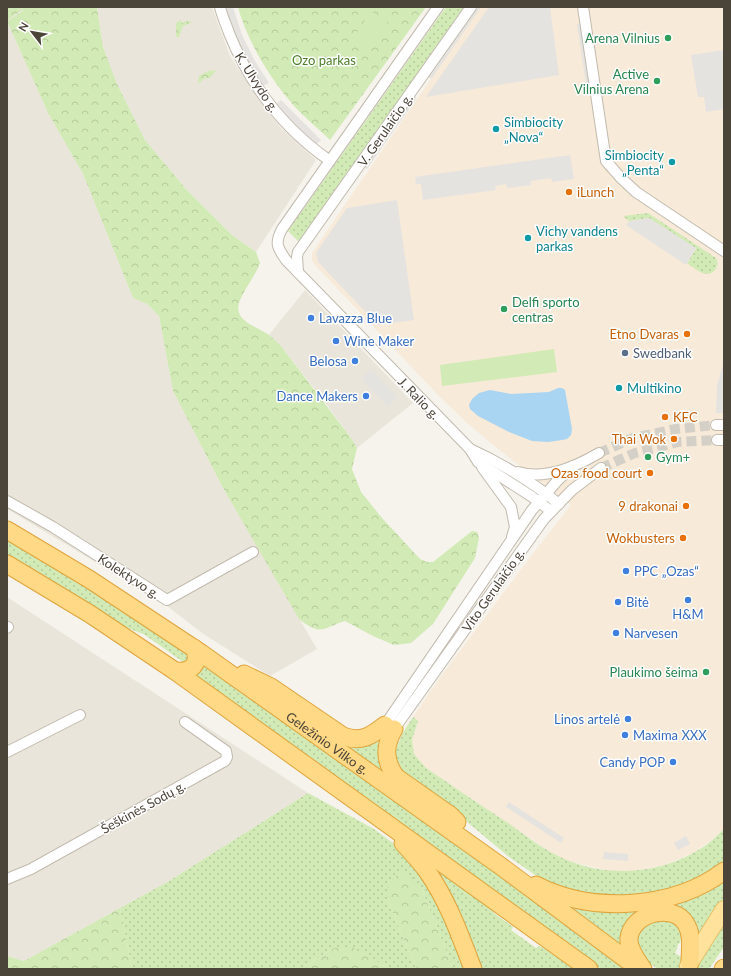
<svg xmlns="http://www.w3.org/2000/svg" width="731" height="976" font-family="Lato,sans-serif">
	<defs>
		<pattern id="grass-dots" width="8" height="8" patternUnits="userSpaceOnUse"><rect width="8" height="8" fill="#d2eab5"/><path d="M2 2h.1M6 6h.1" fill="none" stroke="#b6ca9c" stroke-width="1.8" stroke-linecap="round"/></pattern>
		<pattern id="forest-crowns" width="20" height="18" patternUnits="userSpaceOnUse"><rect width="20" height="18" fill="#d2eab5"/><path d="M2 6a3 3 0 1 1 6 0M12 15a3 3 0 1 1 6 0" fill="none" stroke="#b6ca9c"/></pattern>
	</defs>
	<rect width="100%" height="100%" fill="#f6f3ec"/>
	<!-- residential -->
	<g fill="#eae5da">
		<path d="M7,7H20L23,11L7,21L48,113L83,174L133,298L147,304L159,316L173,391L223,488L317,649L270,676L202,633L162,602L7,509Z"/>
		<path d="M97,7H212L230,56L261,103L280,127L316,160L256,252L232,235L186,189L145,140L117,84L103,47Z"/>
		<path d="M305,290L413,403L357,448L351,438L324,401L281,346L269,335Z"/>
		<path d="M7,597L308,793L169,881L24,961L7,956Z"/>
	</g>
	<!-- commercial -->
	<path fill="#f7ead8" d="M480,7H724V829L713,839L693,853L665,865L636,871H610L568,861L552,853L426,768L414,754L412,740L418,721L413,717L439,679L537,548L571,505L498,449L466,422L440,397L314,264L312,260V253Z"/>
	<!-- grass -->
	<g fill="url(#grass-dots)">
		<path d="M446,7H464L299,242L288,231Z"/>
		<path d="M648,213L716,258C718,262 718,266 715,270C707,280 694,268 687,263L696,249L649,218L629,221L623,216Z"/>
		<path d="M7,536L185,651L189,655V659L186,662H183L145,635L118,624L7,555Z"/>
		<path d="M202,666L207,667L467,852L628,969H601L200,681L196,673Z"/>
		<path d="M413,717L418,721L412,740L414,754L426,768C454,787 482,806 511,825C529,838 547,852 567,860C607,877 656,874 693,853C705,847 715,838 724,829V867L682,890L598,899L544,881L509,857L447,805L404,775L399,768L396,759V749L402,734Z"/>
		<path d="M381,738L392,778L343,743C356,744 369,747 381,738Z"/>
		<path d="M308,793L374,829L393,843L414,864L428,883L467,969H453L422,890L387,898L412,960L418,969H387L382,964L334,948L300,969H132L120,908L169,881Z"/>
		<path d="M426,859L476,894L495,914L513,927L511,930L536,948L539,946L551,952L577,969H481Z"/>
		<path d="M724,876V898L695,942L694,930L645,912L627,950L558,900L598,910Z"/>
		<path d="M662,919L675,921L682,932L680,943L678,944L677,949L675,953L695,966L724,921V947L709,969H658L646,961L634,941L637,929Z"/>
	</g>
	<!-- forest -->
	<g fill="url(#forest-crowns)">
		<path d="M7,7H19L22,10L7,20Z"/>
		<path d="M20,7H97L103,47L117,84L145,140L186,189L232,235L256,252L260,263C255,276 248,284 242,296C229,320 253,324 269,335C273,338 277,342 281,346L351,438L357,448L352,469L361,492L382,518L420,559L427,562H433L472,531L477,532L479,538L475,558L433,624L411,643L394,645L373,636L345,621C322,628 322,637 299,619L223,488L173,391L159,316L147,304L133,298L83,174L48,113L7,21L23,11Z"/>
		<path d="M238,7H426L330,140C317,127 301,115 290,101C269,77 246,38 238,7Z"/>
		<path d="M181,20L182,23L188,21L193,22L183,26L179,37H176V23Z"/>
		<path d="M216,70L210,78C204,78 203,79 200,83H198L199,76L208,71Z"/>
		<path d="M402,872L412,877L422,890L453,969H418L412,960L387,898L388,886L392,879Z"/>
		<path d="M120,908L132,969H7V956L24,961Z"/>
		<path d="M352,947L382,964L387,969H300L334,948Z"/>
	</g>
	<!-- pitch -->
	<g fill="#d2eab5">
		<path d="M371,11L388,22L367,54L350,43Z"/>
		<path d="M554,349L557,372L442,386L440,365Z"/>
	</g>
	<!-- parking -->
	<g fill="#e5e3e0">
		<path d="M224,7H233L242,35L255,61L269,83L263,86L248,64L236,39Z"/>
		<path d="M431,7H436L342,140L339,139Z"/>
		<path d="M478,7H481L432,78H428Z"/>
		<path d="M489,7H550L559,75L426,97Z"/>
		<path d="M577,24H581L591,90L587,91Z"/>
		<path d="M724,50V109L706,112L704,97H698L691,55Z"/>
		<path d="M415,96L416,99L367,169L365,168Z"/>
		<path d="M281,100L321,140L316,145L293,124L275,105Z"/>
		<path d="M570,155L574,179L552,182L551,178L531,181V185L507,188L506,184L495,186L496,190L423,200L421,184H416L415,177Z"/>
		<path d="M397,200L414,320L378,325L318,262L316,253L347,208Z"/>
		<path d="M649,218L696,248L686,265L626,225L629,221Z"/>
		<path d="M724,361V413H716L717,385Z"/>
		<path d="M371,369L397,397L388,407L362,379Z"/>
		<path d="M509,802L564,838L561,843L506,807Z"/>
		<path d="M686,836L690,844L678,850L674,843Z"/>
		<path d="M604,852L628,854V861L603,859Z"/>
	</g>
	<!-- water -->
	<path fill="#a9d4f2" d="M558,388H562L565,390L572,429L571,435L567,439L562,440L548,442L532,441L509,432L478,416L470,409L469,405L472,399L479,393L490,390L511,394L549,392Z"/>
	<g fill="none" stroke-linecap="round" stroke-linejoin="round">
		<!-- minor-tunnel -->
		<g stroke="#d4d0c8" stroke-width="10" stroke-dasharray="10 5" stroke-linecap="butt">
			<path d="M599,453L633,438L676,429L716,425"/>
			<path d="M601,468L635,453L678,442L717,440"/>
		</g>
		<defs>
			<g id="minor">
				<path d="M220,7C222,16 226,24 229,33C250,85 284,129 330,161"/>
				<path d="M438,7L282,229C274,244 278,248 286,260L470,449L478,462L531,496L551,511"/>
				<path d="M583,7L606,161L620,177L636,192L724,251"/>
				<path d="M298,271L297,257L298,252L471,7"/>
				<path d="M716,425H724"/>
				<path d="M717,440H724"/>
				<path d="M470,449C499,462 534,483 559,504"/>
				<path d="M482,467L511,507L515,527L512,537"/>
				<path d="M518,472C546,480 575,467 599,453"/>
				<path d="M7,501L53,527L167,600L253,552"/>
				<path d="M7,628L8,627"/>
				<path d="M385,725L532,510L558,480L573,466"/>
				<path d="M394,729L544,519L572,490L601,468"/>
				<path d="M7,752L80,715"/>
				<path d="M7,879L31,869L225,761L227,757L226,751L185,722"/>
			</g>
			<path id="primary" d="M688,966L724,909"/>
			<g id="trunk">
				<path id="s1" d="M7,530L89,579L201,653L502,867L639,969"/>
				<path d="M7,564L90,614L175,671L589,969"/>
				<path d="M175,671C191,673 201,664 194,648"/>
				<path d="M244,674L271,687L343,736C361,743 371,736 385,725"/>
				<path d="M394,729C384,746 384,761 396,777L450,815L457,822"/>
				<path d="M403,843C411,852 420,861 427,871C448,901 460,935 473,969"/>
				<path d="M536,885C592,914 674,909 724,871"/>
				<path d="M643,969C637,960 628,949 629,938C632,913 673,902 686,924C693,935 690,950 690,963"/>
				<path d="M723,969L724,968"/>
			</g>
		</defs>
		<!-- minor casing -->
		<use href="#minor" stroke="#c2bbae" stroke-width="12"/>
		<!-- primary casing -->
		<use href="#primary" stroke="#e6c16a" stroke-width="18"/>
		<!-- trunk casing -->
		<use href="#trunk" stroke="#e0a43c" stroke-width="19"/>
		<!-- minor -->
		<use href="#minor" stroke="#fff" stroke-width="10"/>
		<!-- primary -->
		<use href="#primary" stroke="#ffe39c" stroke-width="16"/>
		<!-- trunk -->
		<use href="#trunk" stroke="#ffd985" stroke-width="17"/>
	</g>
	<!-- markers -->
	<g fill="#2e9e5b" stroke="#fff" stroke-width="1.5">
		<circle cx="668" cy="38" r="4"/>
		<circle cx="657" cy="81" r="4"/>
		<circle cx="504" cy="309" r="4"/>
		<circle cx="648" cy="457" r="4"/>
		<circle cx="706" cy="672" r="4"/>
	</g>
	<g fill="#0f9aa8" stroke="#fff" stroke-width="1.5">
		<circle cx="496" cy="129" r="4"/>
		<circle cx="672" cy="162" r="4"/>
		<circle cx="528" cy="238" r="4"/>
		<circle cx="619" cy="388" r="4"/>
	</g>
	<g fill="#e8710a" stroke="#fff" stroke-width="1.5">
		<circle cx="569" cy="192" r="4"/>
		<circle cx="687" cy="334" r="4"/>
		<circle cx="665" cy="417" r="4"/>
		<circle cx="674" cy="439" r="4"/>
		<circle cx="650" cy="473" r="4"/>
		<circle cx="686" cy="506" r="4"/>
		<circle cx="683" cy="538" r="4"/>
	</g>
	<g fill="#3f7fe0" stroke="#fff" stroke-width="1.5">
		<circle cx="311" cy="318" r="4"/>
		<circle cx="336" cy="341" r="4"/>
		<circle cx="355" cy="361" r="4"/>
		<circle cx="366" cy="396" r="4"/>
		<circle cx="626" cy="571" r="4"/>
		<circle cx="688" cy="600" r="4"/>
		<circle cx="618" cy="602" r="4"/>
		<circle cx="616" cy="633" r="4"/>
		<circle cx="628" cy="719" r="4"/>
		<circle cx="625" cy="735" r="4"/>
		<circle cx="673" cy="762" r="4"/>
	</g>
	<circle fill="#5c6f8a" stroke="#fff" stroke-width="1.5" cx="625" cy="353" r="4"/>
	<g text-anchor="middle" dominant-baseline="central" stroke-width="3" stroke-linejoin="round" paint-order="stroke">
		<!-- leisure labels -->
		<g font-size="13" fill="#27864d" stroke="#fff" text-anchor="end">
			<text x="660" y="38">Arena Vilnius</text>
			<text x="649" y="74">Active<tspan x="649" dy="15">Vilnius Arena</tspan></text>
			<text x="512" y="302" text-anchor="start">Delfi sporto<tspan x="512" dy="15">centras</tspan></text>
			<text x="656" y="457" text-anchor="start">Gym+</text>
			<text x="698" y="672">Plaukimo šeima</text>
		</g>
		<!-- park labels -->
		<g font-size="13" fill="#4a7f2a" stroke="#fff">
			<text x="324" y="60">Ozo parkas</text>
		</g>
		<!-- street labels -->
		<g font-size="13" fill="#4b4439" stroke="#fff">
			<text transform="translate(257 82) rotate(57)">K. Ulvydo g.</text>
			<text transform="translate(385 130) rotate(-55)">V. Gerulaičio g.</text>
			<text transform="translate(419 398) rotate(46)">J. Ralio g.</text>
			<text transform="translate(129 576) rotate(33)">Kolektyvo g.</text>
			<text transform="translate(493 590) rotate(-55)">Vito Gerulaičio g.</text>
			<text stroke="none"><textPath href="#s1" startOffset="385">Geležinio Vilko g.</textPath></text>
			<text transform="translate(143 807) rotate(-29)">Šeškinės Sodų g.</text>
		</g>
		<!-- culture labels -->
		<g font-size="13" fill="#0d838f" stroke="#fff" text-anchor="start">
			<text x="504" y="122">Simbiocity<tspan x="504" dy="15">„Nova“</tspan></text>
			<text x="664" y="155" text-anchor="end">Simbiocity<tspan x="664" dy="15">„Penta“</tspan></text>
			<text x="536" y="231">Vichy vandens<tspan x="536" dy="15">parkas</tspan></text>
			<text x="627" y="388">Multikino</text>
		</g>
		<!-- food labels -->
		<g font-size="13" fill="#c56008" stroke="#fff" text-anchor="end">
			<text x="577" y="192" text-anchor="start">iLunch</text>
			<text x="679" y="334">Etno Dvaras</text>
			<text x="673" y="417" text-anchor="start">KFC</text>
			<text x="666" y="439">Thai Wok</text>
			<text x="642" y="473">Ozas food court</text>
			<text x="678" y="506">9 drakonai</text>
			<text x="675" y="538">Wokbusters</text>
		</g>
		<!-- shop labels -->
		<g font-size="13" fill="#366cbe" stroke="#fff" text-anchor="start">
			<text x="319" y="318">Lavazza Blue</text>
			<text x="344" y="341">Wine Maker</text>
			<text x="347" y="361" text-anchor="end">Belosa</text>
			<text x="358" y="396" text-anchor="end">Dance Makers</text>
			<text x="634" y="571">PPC „Ozas“</text>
			<text x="626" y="602">Bitė</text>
			<text x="688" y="614" text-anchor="middle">H&amp;M</text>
			<text x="624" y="633">Narvesen</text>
			<text x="620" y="719" text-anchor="end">Linos artelė</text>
			<text x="633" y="735">Maxima XXX</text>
			<text x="665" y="762" text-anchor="end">Candy POP</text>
		</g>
		<!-- service labels -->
		<g font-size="13" fill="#4e5e75" stroke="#fff" text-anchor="start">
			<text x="633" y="353">Swedbank</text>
		</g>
	</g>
	<!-- border -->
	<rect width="731" height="976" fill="none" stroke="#4b4439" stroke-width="16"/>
	<!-- north arrow -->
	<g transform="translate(32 32) rotate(301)" stroke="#ffffff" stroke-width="3" paint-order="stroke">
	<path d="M0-3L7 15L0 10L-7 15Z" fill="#4b4439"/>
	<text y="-6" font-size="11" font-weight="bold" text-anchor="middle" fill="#4b4439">N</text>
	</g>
</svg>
